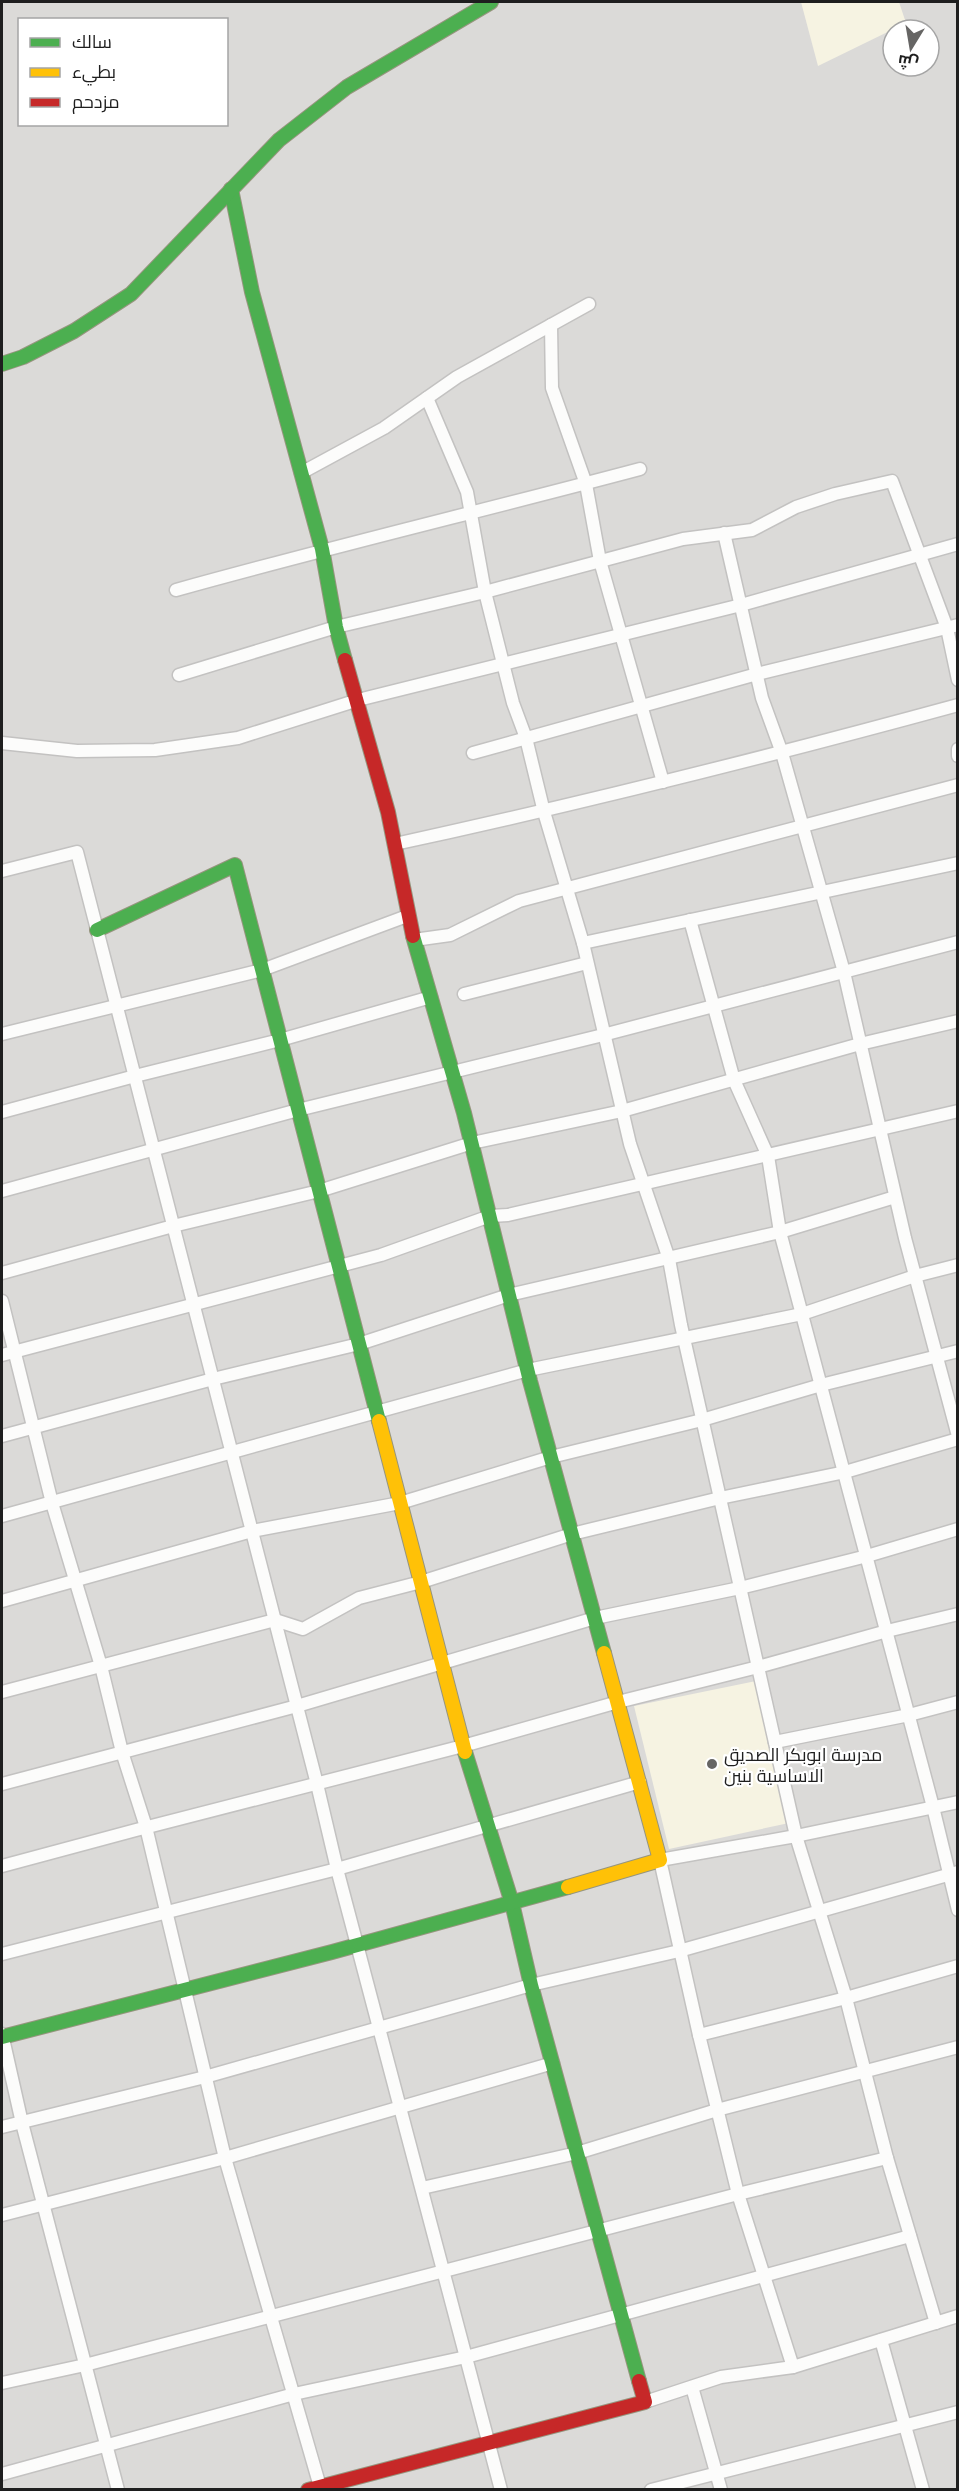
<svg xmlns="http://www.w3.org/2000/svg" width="959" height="2491" font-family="Mulish,Cairo,sans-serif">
	<rect width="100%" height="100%" fill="#eceae7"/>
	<!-- residential -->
	<path fill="#dbdad8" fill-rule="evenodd" d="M2,2H957V2489H2ZM20,20H226V124H20ZM893,30H929V66H893Z"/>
	<!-- education -->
	<g fill="#f6f3e2">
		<path d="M801,2H899L906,23L818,66Z"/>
		<path d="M756,1681L789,1823L669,1849L634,1706Z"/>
	</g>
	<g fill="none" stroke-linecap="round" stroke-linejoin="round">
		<defs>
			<g id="street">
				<path d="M551,325L552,388L586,484L600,561L663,782"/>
				<path d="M427,398L467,492L485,592L513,703L526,738L544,812L583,943L630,1144L669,1259L681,1325L796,1836L846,1998L887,2158L936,2323"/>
				<path d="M301,473L384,428L457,377L589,304"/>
				<path d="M724,533L762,698L782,753L844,972L905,1238L958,1436"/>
				<path d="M176,590C330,547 486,510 640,469"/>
				<path d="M179,675L336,627L485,592L683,539L752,530L796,507L835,494L892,481L947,628L958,680"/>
				<path d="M2,743L77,751L155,750L238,738L358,700L741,605L958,544"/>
				<path d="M958,749V756"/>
				<path d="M473,753L757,674L958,625"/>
				<path d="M395,844C584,803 771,756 958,705"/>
				<path d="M2,871L77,852L317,1784L337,1869L501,2490"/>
				<path d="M690,920L734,1080L768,1156L780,1232L933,1807L958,1910"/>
				<path d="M414,940L450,935L519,901L958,785"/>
				<path d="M583,943L958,863"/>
				<path d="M464,994L587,963"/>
				<path d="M2,1034L262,970L407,916"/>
				<path d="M2,1112L135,1076L280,1040L431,997"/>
				<path d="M2,1191L298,1110L603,1035L958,942"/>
				<path d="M2,1273L173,1226L319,1191L472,1143L622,1111L860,1044L958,1021"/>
				<path d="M2,1301L52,1503L101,1666L122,1752L146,1827L225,2158L321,2490"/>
				<path d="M2,1355L381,1255L490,1216L508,1215L958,1111"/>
				<path d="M2,1436L213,1379L359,1344L509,1295L780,1232L895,1197"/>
				<path d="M2,1516L528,1370L802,1314L915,1276L958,1265"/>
				<path d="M2,1601L252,1531L400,1503L551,1457L702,1420L821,1385L958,1351"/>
				<path d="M2,1692L275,1620L303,1629L359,1598L421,1582L572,1534L720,1498L845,1472L958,1439"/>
				<path d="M775,1742L909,1715L958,1702"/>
				<path d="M2,1784L297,1706L595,1618L740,1588L867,1556L958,1529"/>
				<path d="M2,1866L136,1830L463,1746L618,1702L758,1667L887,1631L958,1614"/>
				<path d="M2,1954L337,1869L640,1782"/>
				<path d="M2,2034L22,2123L118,2490"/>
				<path d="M699,2035L846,1998L958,1966"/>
				<path d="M2,2127L205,2077L531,1985L679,1951L958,1872"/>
				<path d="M422,2188L577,2153L717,2110L958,2047"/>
				<path d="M2,2215L225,2158L553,2063"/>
				<path d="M881,2340L923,2490"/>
				<path d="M793,2367L738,2194L699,2035L660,1860L796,1836L958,1802"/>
				<path d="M2,2383L85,2365L738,2194L887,2158"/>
				<path d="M692,2387L721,2490"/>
				<path d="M645,2402L721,2377L793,2367L958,2316"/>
				<path d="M2,2474L294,2394L466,2357L910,2236"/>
				<path d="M651,2490L958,2412"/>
			</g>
			<g id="fast">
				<path d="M231,189L252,292L322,549L336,627L345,660"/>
				<path d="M2,364L23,357L74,331L131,294L279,140L347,87L491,2"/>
				<path d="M97,930L235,865L379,1421"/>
				<path d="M413,936L464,1113L530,1381L604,1653"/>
				<path d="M465,1752L512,1903L531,1985L639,2381"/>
				<path d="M2,2037L332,1952L568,1887"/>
			</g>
			<g id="slow">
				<path d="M379,1421L465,1752"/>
				<path d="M568,1887L660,1860L604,1653"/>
			</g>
			<g id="jam">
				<path d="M345,660L388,812L413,936"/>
				<path d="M308,2490L645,2402L639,2381"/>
			</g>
		</defs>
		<!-- street casing -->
		<use href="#street" stroke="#c3c2c1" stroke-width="15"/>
		<!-- fast casing -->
		<use href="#fast" stroke="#96957e" stroke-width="16"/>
		<!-- slow casing -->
		<use href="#slow" stroke="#96957e" stroke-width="16"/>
		<!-- jam casing -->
		<use href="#jam" stroke="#96957e" stroke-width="16"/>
		<!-- street -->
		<use href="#street" stroke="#fcfcfb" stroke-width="12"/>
		<!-- fast -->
		<use href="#fast" stroke="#4caf50" stroke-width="14"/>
		<!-- slow -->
		<use href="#slow" stroke="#ffc107" stroke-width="14"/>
		<!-- jam -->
		<use href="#jam" stroke="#c62828" stroke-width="14"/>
	</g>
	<!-- markers -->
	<circle fill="#666564" stroke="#fff" stroke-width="2" cx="712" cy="1764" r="6"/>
	<g text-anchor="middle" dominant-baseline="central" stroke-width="4.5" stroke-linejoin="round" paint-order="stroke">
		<!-- poi labels -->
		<g font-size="18" fill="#1e1e1e" stroke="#fff" text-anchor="start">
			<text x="724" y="1754">مدرسة ابوبكر الصديق<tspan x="724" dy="21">الاساسية بنين</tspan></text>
		</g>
	</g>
	<!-- border -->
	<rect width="959" height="2491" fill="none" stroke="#1e1e1e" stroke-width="6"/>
	<!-- legend -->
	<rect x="18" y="18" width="210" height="108" fill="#ffffff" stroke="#a5a5a5" stroke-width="1.5"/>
	<rect x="30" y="38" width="30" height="9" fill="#4caf50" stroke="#a5a5a5" stroke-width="1.5"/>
	<text x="72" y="48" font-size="18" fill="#1e1e1e">سالك</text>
	<rect x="30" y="68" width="30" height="9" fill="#ffc107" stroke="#a5a5a5" stroke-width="1.5"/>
	<text x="72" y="78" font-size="18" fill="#1e1e1e">بطيء</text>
	<rect x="30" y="98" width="30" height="9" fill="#c62828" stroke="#a5a5a5" stroke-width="1.5"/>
	<text x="72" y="108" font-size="18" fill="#1e1e1e">مزدحم</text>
	<!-- north arrow -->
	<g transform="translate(911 48) rotate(191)"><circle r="28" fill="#ffffff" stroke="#a5a5a5" stroke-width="1.5"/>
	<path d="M0-4.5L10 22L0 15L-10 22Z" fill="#666564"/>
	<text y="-9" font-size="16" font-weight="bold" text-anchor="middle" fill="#1e1e1e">ش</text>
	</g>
</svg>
